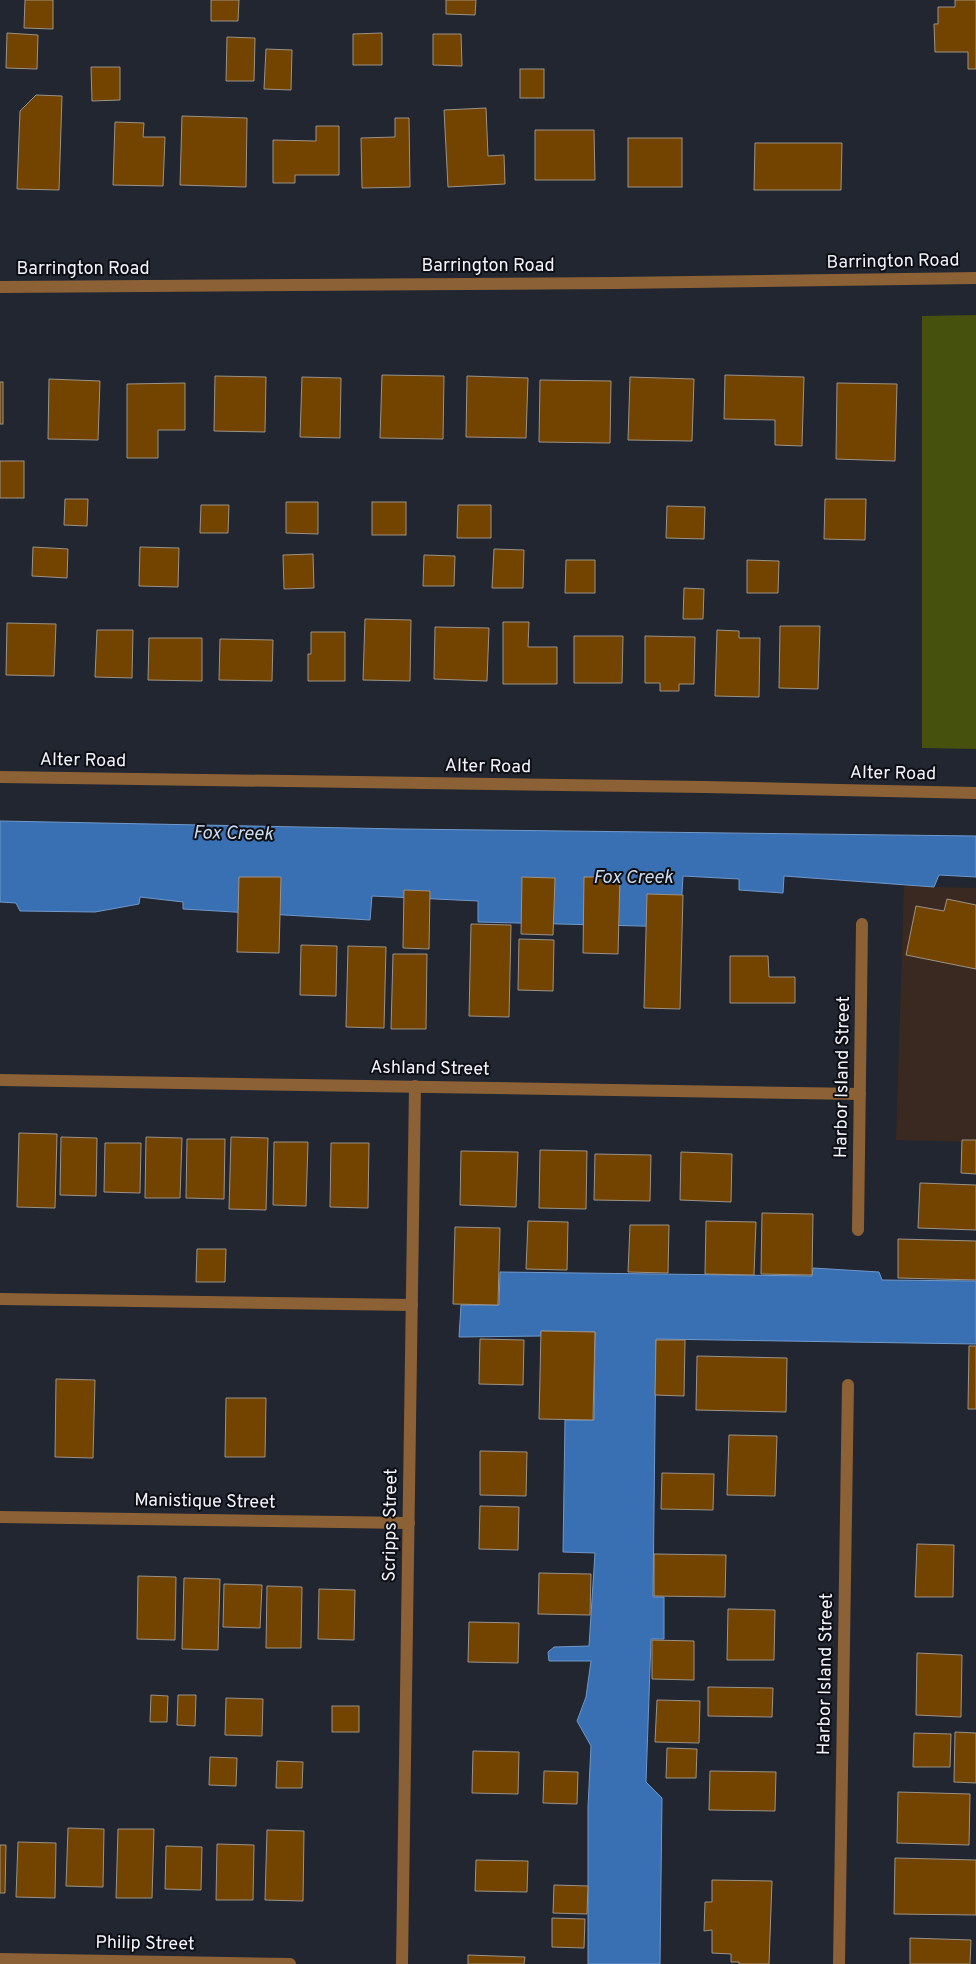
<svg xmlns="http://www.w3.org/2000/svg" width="976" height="1964" font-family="Overpass,sans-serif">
	<rect width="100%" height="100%" fill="#212631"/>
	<!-- commercial -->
	<path fill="#3a2920" d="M904,886L976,888V1142L896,1140Z"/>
	<!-- green -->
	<path fill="#45510c" d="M976,315V749L922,748V316Z"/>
	<!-- water -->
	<g fill="#3970b3" stroke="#7098c9">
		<path d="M0,821L401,829L976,836V877L939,875L934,887L784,876L783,893L739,890V879L683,876L680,927L478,922V901L372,896L370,920L183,909V902L140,897L139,904L95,912L20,911L16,903L0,902Z"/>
		<path d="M813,1268L879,1272L882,1280L976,1281V1344L656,1339L653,1597H664V1639H651L646,1782L662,1798L660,1964H588V1807L591,1746L577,1721L586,1697L591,1661H549L548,1652L554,1647L589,1646L595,1553L563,1552L565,1420H594L595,1332L541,1331V1336L459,1337L461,1305H499L500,1272L812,1276Z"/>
	</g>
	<!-- building -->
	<g fill="#724400" stroke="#9d9287">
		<path d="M25,0H53V29L24,28Z"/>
		<path d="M211,0H239L238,21H211Z"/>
		<path d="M446,0H476L475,15L446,14Z"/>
		<path d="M955,0H976V69H968V52H935L934,24H938V7H955Z"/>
		<path d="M7,33L38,35L37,69L6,68Z"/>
		<path d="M382,33V65H353V34Z"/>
		<path d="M433,34H461L462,66L433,65Z"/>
		<path d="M227,37L255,38L254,81H226Z"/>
		<path d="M266,49L292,50L291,90L264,89Z"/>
		<path d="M91,67H120V100L92,101Z"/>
		<rect x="520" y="69" width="24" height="29"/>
		<path d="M36,95L62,96L59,190L17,189L20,111Z"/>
		<path d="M486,108L488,156L504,155L505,184L448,187L444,110Z"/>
		<path d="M182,116L247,118L246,187L180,185Z"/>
		<path d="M395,118H409L410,187L362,188L361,138L395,137Z"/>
		<path d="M115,122L144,123L143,137H165L163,186L113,185Z"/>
		<path d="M316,126H339V175H295V183H273V140L316,141Z"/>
		<path d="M535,130H594L595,180H535Z"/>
		<rect x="628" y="138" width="54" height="49"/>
		<path d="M755,143H842L841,190H754Z"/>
		<path d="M382,375L444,376L443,439L380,438Z"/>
		<path d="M725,375L804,377L802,446L775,445V420L724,419Z"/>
		<path d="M215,376L266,377L265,432L214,431Z"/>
		<path d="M467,376L528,378L526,438L466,437Z"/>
		<path d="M302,377L341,378L340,438L300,437Z"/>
		<path d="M630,377L694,379L692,441L628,440Z"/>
		<path d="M49,379L100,381L98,440L48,439Z"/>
		<path d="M540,380L611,381L610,443L539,442Z"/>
		<rect x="0" y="382" width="3" height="42"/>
		<path d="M185,383V430H158V458H127V384Z"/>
		<path d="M837,383L897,384L895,461L836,459Z"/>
		<rect x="0" y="461" width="24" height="37"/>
		<path d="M65,499H88L87,526L64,525Z"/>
		<path d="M825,499H866L865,540L824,539Z"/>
		<path d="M286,502H318V534L286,533Z"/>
		<rect x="372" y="502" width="34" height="33"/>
		<path d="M201,505H229L228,533H200Z"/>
		<path d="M458,505H491V538H457Z"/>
		<path d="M667,506L705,507L704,539L666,538Z"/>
		<path d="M33,547L68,549L67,578L32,576Z"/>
		<path d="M140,547L179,548L178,587L139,586Z"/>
		<path d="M494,549L524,550L523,588H492Z"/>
		<path d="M313,554L314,588L284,589L283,555Z"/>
		<path d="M424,555L455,556L454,586H423Z"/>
		<path d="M566,560H595V593H565Z"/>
		<path d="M747,560L779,561L778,593H747Z"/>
		<path d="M684,588L704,589L703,619H683Z"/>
		<path d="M365,619L411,620L410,681L363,680Z"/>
		<path d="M503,622H529L528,647H557V684H503Z"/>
		<path d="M7,623L56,624L54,676L6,675Z"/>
		<path d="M780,626H820L818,689L779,688Z"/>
		<path d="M435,627L489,628L487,681L434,679Z"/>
		<path d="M97,630H133L132,678L95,677Z"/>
		<path d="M717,630L739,631V638H760L759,697L715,696Z"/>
		<path d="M311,632H345V681H308V654H311Z"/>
		<path d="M574,636H623L622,683H574Z"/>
		<path d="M645,636L695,637L694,684H679V691H660V683H645Z"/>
		<path d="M149,638H202V681L148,680Z"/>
		<path d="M220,639L273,640L272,681L219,680Z"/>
		<path d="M239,877H281L279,953L237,952Z"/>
		<path d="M522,877L555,878L553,935L521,934Z"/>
		<path d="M584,877H620L618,954L583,953Z"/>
		<path d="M404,890L430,891L429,949L403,948Z"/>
		<path d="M647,894L683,895L680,1009L644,1008Z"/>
		<path d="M947,899L976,905V969L906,955L916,906L944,911Z"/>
		<path d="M471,924L511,925L509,1017L469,1016Z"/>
		<path d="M519,939L554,940L553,991L518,990Z"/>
		<path d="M301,945L337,946L336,996L300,995Z"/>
		<path d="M348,946L386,947L384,1028L346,1027Z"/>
		<path d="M393,954H427L426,1029H391Z"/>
		<path d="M730,956H768L769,977H795V1003H730Z"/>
		<path d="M19,1133L57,1134L55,1208L17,1207Z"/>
		<path d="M61,1137L97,1138L96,1196L60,1195Z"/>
		<path d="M146,1137L182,1138L180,1198H145Z"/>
		<path d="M231,1137L268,1138L266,1210L229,1209Z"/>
		<path d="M187,1139H225L224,1199L186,1198Z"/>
		<path d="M962,1140H976V1174L961,1173Z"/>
		<path d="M274,1142H308L306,1206L273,1205Z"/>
		<path d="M105,1143H141L140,1193L104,1192Z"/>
		<path d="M331,1143H369L368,1208L330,1207Z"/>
		<path d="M540,1150L587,1151L586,1209L539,1208Z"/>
		<path d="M461,1151L518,1152L516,1207L460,1205Z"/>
		<path d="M681,1152L732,1154L731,1202L680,1200Z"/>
		<path d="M595,1154L651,1155L650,1201L594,1200Z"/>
		<path d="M920,1183L976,1185V1230L918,1228Z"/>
		<path d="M762,1213L813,1214L812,1275L761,1274Z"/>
		<path d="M528,1221L568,1222L567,1270L526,1269Z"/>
		<path d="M706,1221L756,1222L754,1275L705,1274Z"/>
		<path d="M630,1225H669L668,1273L628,1272Z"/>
		<path d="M455,1227L500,1228L498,1305L453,1304Z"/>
		<path d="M898,1239L976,1241V1280L898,1278Z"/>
		<path d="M197,1249H226L225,1282H196Z"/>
		<path d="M541,1331L595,1332L593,1420L539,1419Z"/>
		<path d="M480,1339L524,1340L523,1385L479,1384Z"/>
		<path d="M656,1340H685L684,1396L655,1395Z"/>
		<path d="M969,1346H976V1409H968Z"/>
		<path d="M697,1356L787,1358L786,1412L696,1410Z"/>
		<path d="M56,1379L95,1380L93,1458L55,1457Z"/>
		<path d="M226,1398H266L265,1457H225Z"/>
		<path d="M729,1435L777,1436L775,1496L727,1495Z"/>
		<path d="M480,1451L527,1452L526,1496L480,1495Z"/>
		<path d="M662,1473L714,1474L713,1510L661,1509Z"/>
		<path d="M480,1506L519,1507L518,1550L479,1549Z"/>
		<path d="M917,1544L954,1545L953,1597H915Z"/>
		<path d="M654,1554L726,1555L725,1597L654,1596Z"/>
		<path d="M539,1573L591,1574L590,1615L538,1614Z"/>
		<path d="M138,1576L176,1577L175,1640L137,1639Z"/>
		<path d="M184,1578L220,1579L218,1650L182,1649Z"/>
		<path d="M224,1584L262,1585L260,1628L223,1627Z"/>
		<path d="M267,1586L302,1587L301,1648H266Z"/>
		<path d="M319,1589L355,1590L354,1640L318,1639Z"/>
		<path d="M728,1609L775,1610L774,1660H727Z"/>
		<path d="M469,1622L519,1623L518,1663L468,1662Z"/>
		<path d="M652,1640L694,1641V1680L652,1679Z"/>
		<path d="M917,1653L962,1655L961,1717L916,1715Z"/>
		<path d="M708,1687L773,1688L772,1717L708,1716Z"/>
		<path d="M151,1695L168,1696L167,1722H150Z"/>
		<path d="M178,1695H196L195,1726L177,1725Z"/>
		<path d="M226,1698L263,1699L262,1736L225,1735Z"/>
		<path d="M657,1700L700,1701L699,1743L655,1742Z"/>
		<rect x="332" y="1706" width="27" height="26"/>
		<path d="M955,1732L976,1733V1783L954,1782Z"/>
		<path d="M914,1733L951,1734L950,1767H913Z"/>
		<path d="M667,1748L697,1749L696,1778H666Z"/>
		<path d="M473,1751L519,1752L518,1794L472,1793Z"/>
		<path d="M210,1757L237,1758L236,1786L209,1785Z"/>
		<path d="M277,1761L303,1762L302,1788H276Z"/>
		<path d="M544,1771L578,1772L577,1804L543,1803Z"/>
		<path d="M710,1771L776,1772L775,1811L709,1810Z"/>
		<path d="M898,1792L970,1794L969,1845L897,1843Z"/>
		<path d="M68,1828L104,1829L103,1887L66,1886Z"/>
		<path d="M118,1829H154L152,1898H116Z"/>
		<path d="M267,1830L304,1831L303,1901L265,1900Z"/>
		<path d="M18,1842L56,1843L55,1898L16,1897Z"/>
		<path d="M217,1844L254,1845L253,1900H216Z"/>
		<path d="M0,1845H6L5,1893H0Z"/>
		<path d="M166,1846L202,1847L201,1890L165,1889Z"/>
		<path d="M895,1858L976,1860V1915L894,1914Z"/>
		<path d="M476,1860L528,1861L527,1892L475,1891Z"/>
		<path d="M712,1880L772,1881L769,1964H739V1962H731V1954L712,1953V1930L704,1931L705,1902H712Z"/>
		<path d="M554,1885L588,1886L587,1914L553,1913Z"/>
		<path d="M552,1918L585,1919L584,1948L552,1947Z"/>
		<path d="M910,1938L971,1940L970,1964H910Z"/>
		<path d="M468,1955L525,1957L524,1964H468Z"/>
	</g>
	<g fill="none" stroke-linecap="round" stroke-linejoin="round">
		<!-- minor -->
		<g stroke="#8c6136" stroke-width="12">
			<path d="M0,287L616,283L976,278"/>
			<path d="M0,777L704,787L976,793"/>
			<path d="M0,1080L860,1094"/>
			<path d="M858,1230L862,924"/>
			<path d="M0,1299L412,1305"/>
			<path d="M0,1517L409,1523"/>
			<path d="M0,1959L290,1964"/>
			<path d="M402,1964L415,1086"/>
			<path d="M839,1964L848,1385"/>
		</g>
	</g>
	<g text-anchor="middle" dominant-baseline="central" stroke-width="4" stroke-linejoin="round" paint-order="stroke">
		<!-- street labels -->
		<g font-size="18" fill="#f1f4fc" stroke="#0d0f14">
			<text transform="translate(893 262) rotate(-1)">Barrington Road</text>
			<text x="488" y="266">Barrington Road</text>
			<text x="83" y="269">Barrington Road</text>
			<text transform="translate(83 761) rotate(1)">Alter Road</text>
			<text transform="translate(488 767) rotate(1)">Alter Road</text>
			<text transform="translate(893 774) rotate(1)">Alter Road</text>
			<text transform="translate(430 1069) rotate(1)">Ashland Street</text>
			<text transform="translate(843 1077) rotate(-89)">Harbor Island Street</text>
			<text transform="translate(205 1502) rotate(1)">Manistique Street</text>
			<text transform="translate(391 1525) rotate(-89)">Scripps Street</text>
			<text transform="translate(826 1674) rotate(-89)">Harbor Island Street</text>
			<text transform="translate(145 1944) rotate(1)">Philip Street</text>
		</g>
		<!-- water labels -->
		<g font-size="19" font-style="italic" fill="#ccdbed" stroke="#0d0f14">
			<text transform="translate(233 834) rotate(1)">Fox Creek</text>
			<text x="633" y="878">Fox Creek</text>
		</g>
	</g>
</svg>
